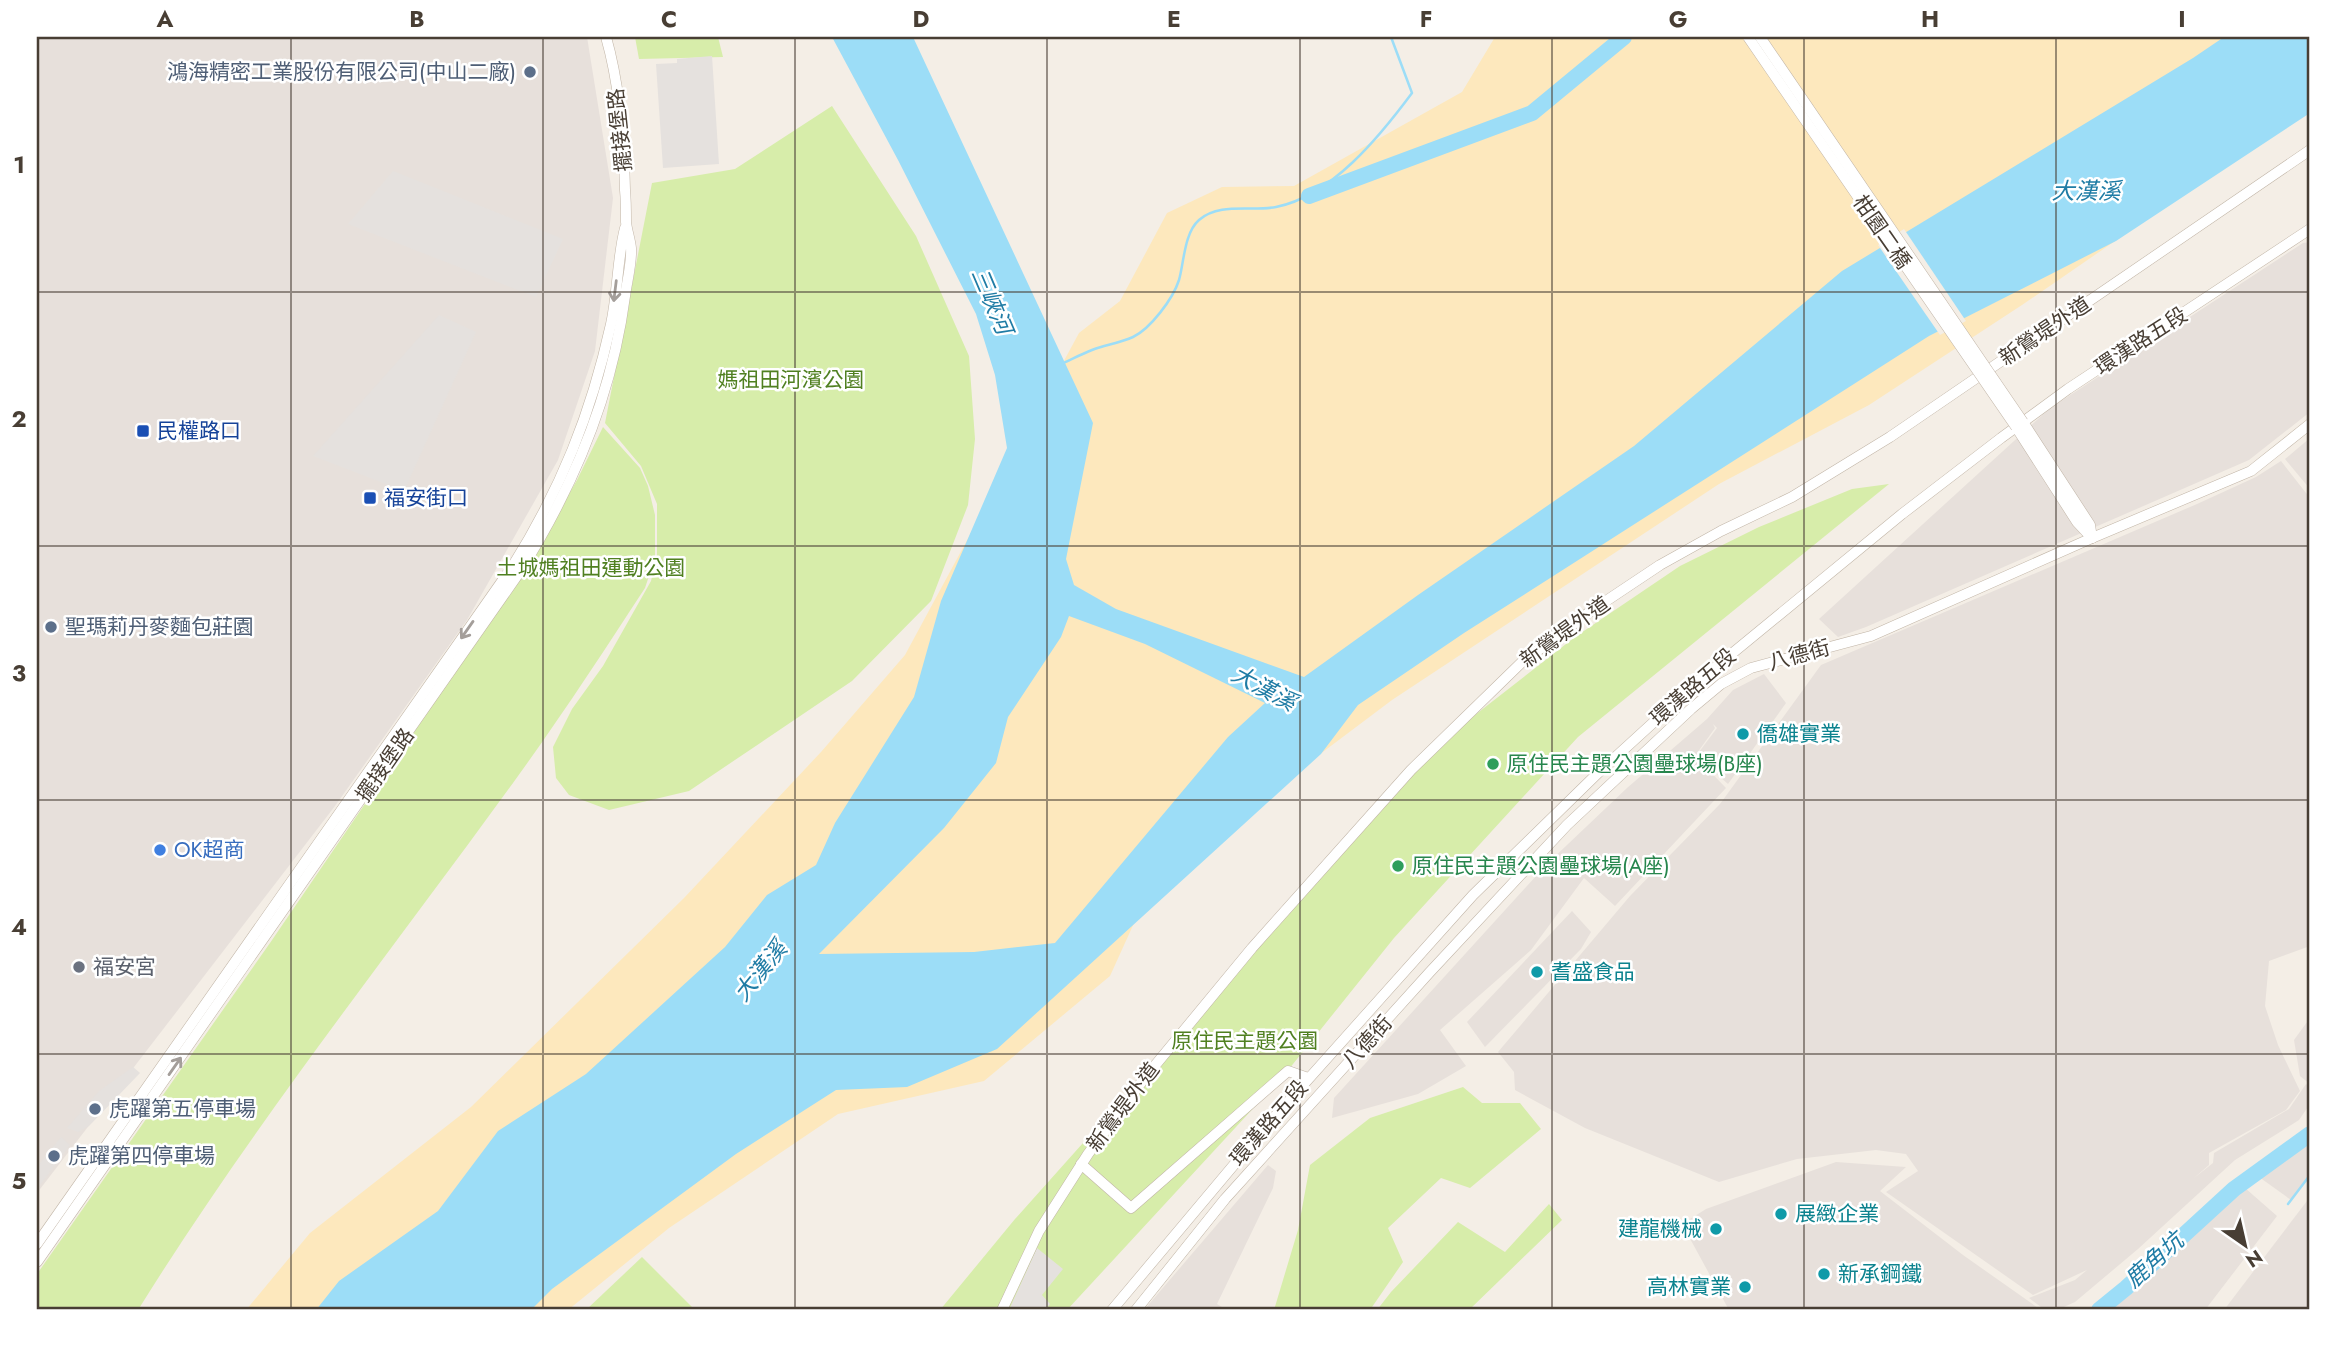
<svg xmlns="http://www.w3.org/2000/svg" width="2347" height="1347" font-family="Jost,'Noto Sans TC',sans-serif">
	<rect width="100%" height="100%" fill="#f4eee6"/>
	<!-- industrial -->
	<g fill="#e7e0db">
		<path d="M37,37H587L613,198L595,351L558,460L467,620L335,806L37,1193Z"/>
		<path d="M2310,242V412L2249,460L1866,627L1838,637L1819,619L2049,409L2303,243Z"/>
		<path d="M2310,438V489L2285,459Z"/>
		<path d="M2281,461L2310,498V946L2269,961L2265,1006L2278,1045L2300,1091L2286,1110L2209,1153V1165L2194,1178L2213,1163L2214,1153L2289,1109L2306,1084L2310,1087V1104L2299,1120L2235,1160L2138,1249L2075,1302L2057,1310H2045L2029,1298L2075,1280L2087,1270L2033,1295L1886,1192L1918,1171L1906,1154L1876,1150L1797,1159L1719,1182L1585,1128L1515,1090L1514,1072L1498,1052L1630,896L1720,804L1821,665L2197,504L2256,477Z"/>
		<path d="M1764,674L1786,703L1728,784L1696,756L1717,728L1713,724L1715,728L1695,756L1726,788L1615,906L1584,878L1531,950L1440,1030L1466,1066L1418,1094L1332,1118L1334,1098L1547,864L1627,788L1707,719L1733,690Z"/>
		<path d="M1572,911L1591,932L1581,949L1485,1047L1467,1022Z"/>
		<path d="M2310,1018V1084L2300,1076L2294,1040Z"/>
		<path d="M2310,1142V1176L2291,1200L2259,1177Z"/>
		<path d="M1836,1162L1906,1167L1880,1191L1963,1255L2041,1310H1729L1682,1224L1706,1209Z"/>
		<path d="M1268,1165L1276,1171L1273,1188L1217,1304L1227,1310H1144Z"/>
		<path d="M2245,1188L2277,1216L2205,1310H2110L2136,1290Z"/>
		<path d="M2310,1197V1310H2224Z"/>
	</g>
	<!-- green -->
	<g fill="#d7edaa">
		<path d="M635,37H718L723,57L639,59Z"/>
		<path d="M832,106L916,236L969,356L975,439L968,505L931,601L852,681L689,791L609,810L569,795L556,778L553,747L572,709L603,666L651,581L657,555V504L641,466L605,423L652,183L735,169Z"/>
		<path d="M603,427L640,468L648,486L655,515V558L645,588C604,651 562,715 518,776C390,953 253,1125 138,1310H37V1274L270,943L526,568L577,480Z"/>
		<path d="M1889,484L1578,737L1394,938L1285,1074L1067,1310H940L1015,1219L1443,740L1575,637L1680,566L1759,527L1852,489Z"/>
		<path d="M1463,1087L1482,1103H1520L1541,1129L1470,1188L1441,1178L1388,1228L1403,1262L1370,1310H1274L1298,1230L1310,1165L1370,1118Z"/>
		<path d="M1549,1204L1562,1220L1469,1310H1377L1391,1292L1458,1222L1505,1252Z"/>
		<path d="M642,1257L695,1310H586Z"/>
	</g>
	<!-- sand -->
	<path fill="#fde8bd" d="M1495,37H2310V107L2022,305L1869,405L1719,484L1392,700L1154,879L1110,976L984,1081L838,1114L669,1228L568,1310H246L310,1233L471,1107L684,898L821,752L905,655L1079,333L1120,301L1167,213L1222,187L1294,186L1462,92Z"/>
	<!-- parking -->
	<g fill="#e5e1de">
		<path d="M712,56L719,164L663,168L656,64L677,63V59Z"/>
		<path d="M393,171L563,239L536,297L348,224Z"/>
		<path d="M439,315L476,332L404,491L313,456Z"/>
		<path d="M133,1067L140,1073L89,1126L78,1132L67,1128L99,1091Z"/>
		<path d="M61,1137L70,1145L37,1189V1167Z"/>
		<path d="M1037,1248L1063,1269L1042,1295L1050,1304L1045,1310H1009Z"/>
	</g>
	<!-- water -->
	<path fill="#9cddf7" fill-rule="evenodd" d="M832,37H913L1093,423L1066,559L1074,585L1116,609L1304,677L1418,595L1634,446L1842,271L2193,58L2224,37H2310V113L2116,241L1929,336L1464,633L1358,705L1321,754L997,1049L907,1087L836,1090L736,1154L552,1289L531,1310H316L339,1281L438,1211L498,1131L586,1074L725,947L767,895L816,865L835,823L914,697L941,601L1007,448L995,375L976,314L898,160ZM1069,616L1145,644L1265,703L1228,737L1055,943L974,952L819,954L944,828L996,763L1008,717L1061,637Z"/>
	<!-- pier -->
	<path fill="#f4eee6" d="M1904,229L1966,321L1940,335L1878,245Z"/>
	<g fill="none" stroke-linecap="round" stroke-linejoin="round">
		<!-- stream -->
		<g stroke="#9cddf7" stroke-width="2.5">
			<path d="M1063,363C1072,359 1082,354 1092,350C1105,345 1120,343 1133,337C1150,329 1173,299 1179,280C1184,263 1184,233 1199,220C1220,202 1251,212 1276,207C1332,196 1380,136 1412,93L1391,37"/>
			<path d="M2288,1204L2310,1175"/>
		</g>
		<!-- river -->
		<g stroke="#9cddf7" stroke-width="16">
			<path d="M1309,196L1532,113L1624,37"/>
			<path d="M2099,1310L2126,1288L2234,1189L2310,1134"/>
		</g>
		<defs>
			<g id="minor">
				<path d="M2023,422L2090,525L2092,538"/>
				<path d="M2016,427L2077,522L2092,538"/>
				<path d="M1081,1164L1131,1208L1288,1071L1308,1078"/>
				<path d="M37,1244L512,567C561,489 591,414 611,324C618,292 617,259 625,228"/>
				<path d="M37,1262L519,573C573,488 612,395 625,296C627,281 632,263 631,248C630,239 627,231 626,222C626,211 626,200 625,190C624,139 620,86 606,37"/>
				<path d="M1002,1310L1039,1231L1088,1154L1143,1080L1252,948L1411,770L1521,663L1591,611L1660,565L1721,531L1792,497L1890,437L2310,150"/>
				<path d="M1112,1310L1269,1123L1473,895L1598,773L1701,679L1902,514L2001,438L2068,389L2310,229"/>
				<path d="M1136,1310L1225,1199L1429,973L1567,825L1691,709L1721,684L1751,668L1871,636L2092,538L2251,471L2310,424"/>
			</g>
		</defs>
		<!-- minor casing -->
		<use href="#minor" stroke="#c1b5a7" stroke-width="11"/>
		<!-- minor -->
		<use href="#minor" stroke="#fff" stroke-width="10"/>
		<defs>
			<g id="minor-bridge">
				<path d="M1748,37L2016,427"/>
				<path d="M1760,37L2023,422"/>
			</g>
		</defs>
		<!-- minor-bridge casing -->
		<use href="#minor-bridge" stroke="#c1b5a7" stroke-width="11" stroke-linecap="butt"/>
		<!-- minor-bridge -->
		<use href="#minor-bridge" stroke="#fff" stroke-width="10"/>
	</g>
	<!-- one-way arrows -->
	<defs><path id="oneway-shaft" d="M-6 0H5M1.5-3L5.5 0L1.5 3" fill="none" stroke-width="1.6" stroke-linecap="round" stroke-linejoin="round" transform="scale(1.75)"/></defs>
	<g stroke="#a49e9a">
		<use href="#oneway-shaft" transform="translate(615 291) rotate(97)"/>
		<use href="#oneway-shaft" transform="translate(467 630) rotate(125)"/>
		<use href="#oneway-shaft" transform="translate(175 1066) rotate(-55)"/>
	</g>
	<!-- grid -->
	<path fill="none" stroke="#483e34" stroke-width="2" stroke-opacity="0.55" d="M291,37V1310M543,37V1310M795,37V1310M1047,37V1310M1300,37V1310M1552,37V1310M1804,37V1310M2056,37V1310M37,292H2310M37,546H2310M37,800H2310M37,1054H2310"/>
	<!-- markers -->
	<g fill="#5c6f8a" stroke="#fff" stroke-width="2.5">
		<circle cx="530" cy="72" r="7"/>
		<circle cx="51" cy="627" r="7"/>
		<circle cx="95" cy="1109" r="7"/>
		<circle cx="54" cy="1156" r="7"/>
	</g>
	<g fill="#1a4fb4" stroke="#fff" stroke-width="2.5">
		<rect x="136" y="424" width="14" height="14" rx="3.5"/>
		<rect x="363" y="491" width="14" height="14" rx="3.5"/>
	</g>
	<g fill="#0f9aa8" stroke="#fff" stroke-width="2.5">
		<circle cx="1743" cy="734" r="7"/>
		<circle cx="1537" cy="972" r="7"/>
		<circle cx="1781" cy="1214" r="7"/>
		<circle cx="1716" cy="1229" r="7"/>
		<circle cx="1824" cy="1274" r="7"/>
		<circle cx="1745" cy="1287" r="7"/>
	</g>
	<g fill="#2e9e5b" stroke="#fff" stroke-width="2.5">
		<circle cx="1493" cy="764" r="7"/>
		<circle cx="1398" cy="866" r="7"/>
	</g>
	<circle fill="#3f7fe0" stroke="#fff" stroke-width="2.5" cx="160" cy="850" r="7"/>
	<circle fill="#6b7280" stroke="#fff" stroke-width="2.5" cx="79" cy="967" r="7"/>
	<g text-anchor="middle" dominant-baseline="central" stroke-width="5" stroke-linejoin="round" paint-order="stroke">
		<!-- service labels -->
		<g font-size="21" fill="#4e5e75" stroke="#fff" text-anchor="start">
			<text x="516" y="72" text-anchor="end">鴻海精密工業股份有限公司(中山二廠)</text>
			<text x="65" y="627">聖瑪莉丹麥麵包莊園</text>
			<text x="109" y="1109">虎躍第五停車場</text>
			<text x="68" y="1156">虎躍第四停車場</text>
		</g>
		<!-- street labels -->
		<g font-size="21" fill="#483e34" stroke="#fff">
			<text transform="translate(620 130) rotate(-96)">擺接堡路</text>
			<text transform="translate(1882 232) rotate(55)">柑園二橋</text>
			<text transform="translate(2045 331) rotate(-34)">新鶯堤外道</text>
			<text transform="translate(2141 341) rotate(-33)">環漢路五段</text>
			<text transform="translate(1565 632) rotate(-36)">新鶯堤外道</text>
			<text transform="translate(1799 655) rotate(-15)">八德街</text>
			<text transform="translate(1693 687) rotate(-41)">環漢路五段</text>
			<text transform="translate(385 765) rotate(-55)">擺接堡路</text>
			<text transform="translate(1367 1042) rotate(-48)">八德街</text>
			<text transform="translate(1123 1107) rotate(-53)">新鶯堤外道</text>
			<text transform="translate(1269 1123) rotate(-49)">環漢路五段</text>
		</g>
		<!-- park labels -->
		<g font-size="21" fill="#508021" stroke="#fff">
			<text x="791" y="380">媽祖田河濱公園</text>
			<text x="591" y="568">土城媽祖田運動公園</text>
			<text x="1245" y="1041">原住民主題公園</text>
		</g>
		<!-- transit labels -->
		<g font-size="21" fill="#164399" stroke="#fff" text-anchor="start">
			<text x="157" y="431">民權路口</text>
			<text x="384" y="498">福安街口</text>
		</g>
		<!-- culture labels -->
		<g font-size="21" fill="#0d838f" stroke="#fff" text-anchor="start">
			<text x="1757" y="734">僑雄實業</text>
			<text x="1551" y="972">耆盛食品</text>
			<text x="1795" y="1214">展緻企業</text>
			<text x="1702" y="1229" text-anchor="end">建龍機械</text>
			<text x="1838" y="1274">新承鋼鐵</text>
			<text x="1731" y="1287" text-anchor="end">高林實業</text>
		</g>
		<!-- leisure labels -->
		<g font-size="21" fill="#27864d" stroke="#fff" text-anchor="start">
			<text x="1507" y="764">原住民主題公園壘球場(B座)</text>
			<text x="1412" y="866">原住民主題公園壘球場(A座)</text>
		</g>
		<!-- shop labels -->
		<g font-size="21" fill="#366cbe" stroke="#fff" text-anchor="start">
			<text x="174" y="850">OK超商</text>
		</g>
		<!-- worship labels -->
		<g font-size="21" fill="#5b616d" stroke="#fff" text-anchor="start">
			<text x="93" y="967">福安宮</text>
		</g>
		<!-- water labels -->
		<g font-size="23" font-style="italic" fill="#1f7ca5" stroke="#fff">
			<text x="2086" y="191">大漢溪</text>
			<text transform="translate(992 301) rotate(67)">三峽河</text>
			<text transform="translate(1264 688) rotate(28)">大漢溪</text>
			<text transform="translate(760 971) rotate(-51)">大漢溪</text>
			<text transform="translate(2154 1260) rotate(-42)">鹿角坑</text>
		</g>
	</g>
	<!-- border -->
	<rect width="2347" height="1347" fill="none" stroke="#ffffff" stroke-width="77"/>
	<!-- north arrow -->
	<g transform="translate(2245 1245) rotate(146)" stroke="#ffffff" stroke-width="5" paint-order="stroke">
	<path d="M0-5L12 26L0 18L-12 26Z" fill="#483e34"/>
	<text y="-10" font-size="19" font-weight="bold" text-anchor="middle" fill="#483e34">N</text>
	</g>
	<rect x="38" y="38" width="2270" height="1270" fill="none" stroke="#483e34" stroke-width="2.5"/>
	<g font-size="23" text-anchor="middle" font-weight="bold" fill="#483e34">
		<text x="165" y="27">A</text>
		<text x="417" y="27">B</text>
		<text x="669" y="27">C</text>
		<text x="921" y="27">D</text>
		<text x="1174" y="27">E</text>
		<text x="1426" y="27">F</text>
		<text x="1678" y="27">G</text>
		<text x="1930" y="27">H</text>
		<text x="2182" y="27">I</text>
		<text x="19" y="173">1</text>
		<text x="19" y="427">2</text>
		<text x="19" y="681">3</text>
		<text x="19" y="935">4</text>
		<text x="19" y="1189">5</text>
	</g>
</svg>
